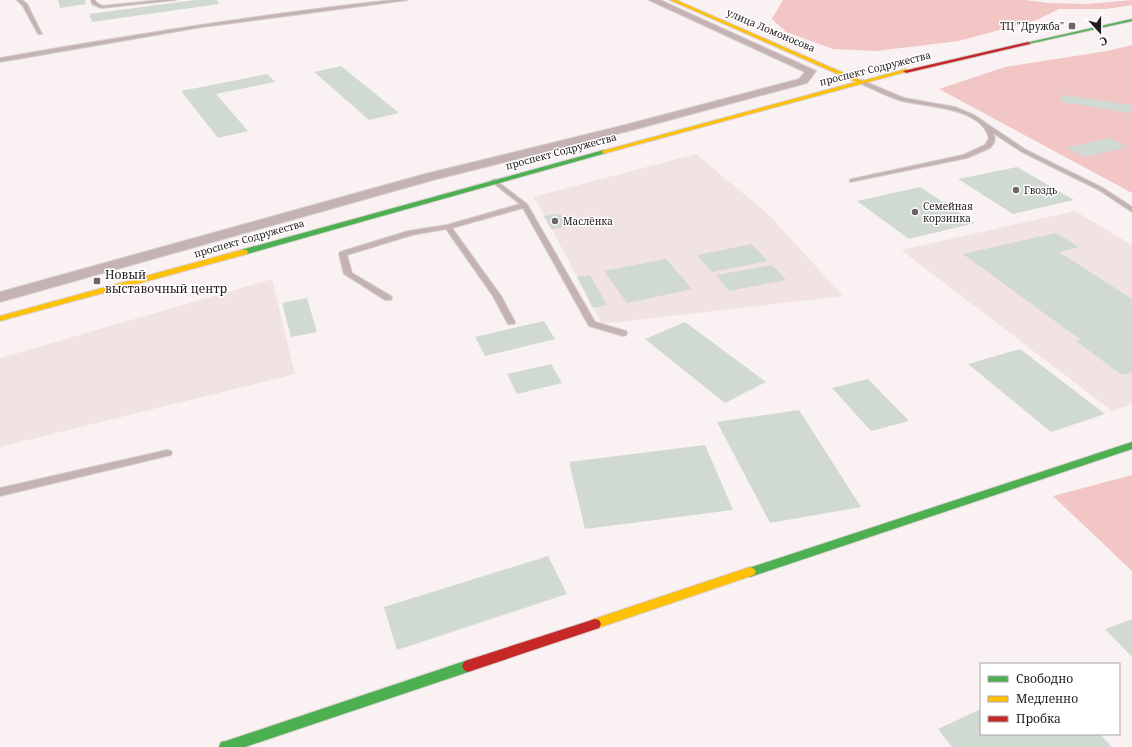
<svg xmlns="http://www.w3.org/2000/svg" width="1132" height="747" font-family="'Noto Serif',serif">
	<rect width="100%" height="100%" fill="#faf2f2"/>
	<!-- built -->
	<g fill="#f2e3e3">
		<path d="M696,154L769,215L843,296L602,324L541,209L533,197Z"/>
		<path d="M1075,211L1132,245V404L1112,411L901,250Z"/>
		<path d="M272,279L295,374L0,447V358Z"/>
	</g>
	<!-- forest -->
	<g fill="#f1c6c5">
		<path d="M783,0H1025L1049,3L1088,4L1132,0V5L1106,9H1059L1037,20L959,41L876,51L833,49L786,32L772,19Z"/>
		<path d="M1132,45V193L939,89L1005,67L1107,51Z"/>
		<path d="M1132,475V571L1053,496Z"/>
	</g>
	<!-- building -->
	<g fill="#d0d9d2">
		<path d="M58,0H85L86,4L60,8Z"/>
		<path d="M195,0H217L219,4L92,22L89,14Z"/>
		<path d="M341,66L399,113L369,120L314,72Z"/>
		<path d="M267,74L275,82L216,94L248,131L218,138L181,91Z"/>
		<path d="M1062,95L1132,105V113L1061,102Z"/>
		<path d="M1109,138L1128,147L1085,157L1066,148Z"/>
		<path d="M1017,167L1074,200L1013,214L958,179Z"/>
		<path d="M920,187L975,223L909,239L857,201Z"/>
		<path d="M560,214L567,227L551,229L544,216Z"/>
		<path d="M1056,233L1079,247L1059,252L1132,299V372L1122,375L1076,341L1081,340L963,254Z"/>
		<path d="M752,244L768,261L712,272L697,255Z"/>
		<path d="M666,259L692,289L627,303L604,271Z"/>
		<path d="M772,265L786,280L729,291L716,275Z"/>
		<path d="M590,275L607,305L593,308L577,277Z"/>
		<path d="M307,298L317,332L291,337L282,303Z"/>
		<path d="M544,321L555,339L485,356L475,337Z"/>
		<path d="M685,322L766,382L725,403L645,339Z"/>
		<path d="M1020,349L1105,414L1051,432L968,364Z"/>
		<path d="M551,364L562,383L517,394L507,374Z"/>
		<path d="M868,379L909,421L871,431L832,388Z"/>
		<path d="M799,410L861,507L770,523L717,422Z"/>
		<path d="M705,445L733,510L585,529L569,462Z"/>
		<path d="M548,556L567,594L397,650L384,607Z"/>
		<path d="M1132,619V657L1105,629Z"/>
		<path d="M981,709V734H1100L1112,747H952L938,729Z"/>
	</g>
	<g fill="none" stroke-linecap="round" stroke-linejoin="round">
		<defs>
			<g id="lane">
				<path d="M17,0H22L27,4L42,34H38L23,6Z"/>
				<path d="M91,0H95L96,2L102,6L160,0H176L101,8L92,4Z"/>
				<path d="M393,0H408L202,27L0,62V58C131,35 261,14 393,0Z"/>
				<path d="M861,80L904,98L955,107L974,115L1026,150L1103,188L1132,207V212L1099,190L1022,152L993,133L995,138L994,143L990,148L967,158L850,182V180L852,179L963,155L985,145L989,138C981,107 927,107 902,101C888,97 873,89 859,83V81Z"/>
				<path d="M494,179L527,204L595,322L626,331L627,333L626,335L623,336L589,326L523,208L452,228L501,296L515,322L514,324H508L493,296L446,229L412,235L347,255L352,273L391,296L392,298L391,300H385L344,274L339,254L340,252L408,231L447,225L520,204L492,182L491,181Z"/>
				<path d="M167,450L171,451L172,453L171,455L0,496V488Z"/>
			</g>
			<path id="street" d="M649,0H660L816,71L807,83L636,129L433,180L0,302V292L425,174L629,124L799,79L805,72Z"/>
			<g id="fast">
				<path d="M1132,19V21L1028,44L1026,43Z"/>
				<path d="M604,150L606,151V153L247,254H241L240,252L241,250Z"/>
				<path d="M1132,442V449L750,577L746,575L744,572L746,569Z"/>
				<path d="M468,660L472,662L474,666L472,670L468,672L245,747H219L221,742L226,741Z"/>
			</g>
			<g id="slow">
				<path d="M670,0H676L862,81L906,69L909,71L606,153H602V151L856,82Z"/>
				<path d="M241,250H247L248,252L247,254L0,321V316Z"/>
				<path d="M750,567L754,569L756,572L754,575L595,629L591,628L589,624L591,620Z"/>
			</g>
			<g id="jam">
				<path d="M1028,42L1030,43V44L906,73L903,71Z"/>
				<path d="M595,619L599,620L601,624L599,628L468,672L464,670L462,666L464,662L468,660Z"/>
			</g>
		</defs>
		<!-- lane casing -->
		<use href="#lane" stroke="#d7d0d0" stroke-width="2"/>
		<!-- street casing -->
		<use href="#street" stroke="#d7d0d0" stroke-width="2"/>
		<!-- fast casing -->
		<use href="#fast" stroke="#d7d0d0" stroke-width="2"/>
		<!-- slow casing -->
		<use href="#slow" stroke="#d7d0d0" stroke-width="2"/>
		<!-- jam casing -->
		<use href="#jam" stroke="#d7d0d0" stroke-width="2"/>
		<!-- lane -->
		<use href="#lane" fill="#c4b3b2" fill-rule="evenodd"/>
		<!-- street -->
		<use href="#street" fill="#c4b3b2" fill-rule="evenodd"/>
		<!-- fast -->
		<use href="#fast" fill="#4caf50" fill-rule="evenodd"/>
		<!-- slow -->
		<use href="#slow" fill="#ffc107" fill-rule="evenodd"/>
		<!-- jam -->
		<use href="#jam" fill="#c62828" fill-rule="evenodd"/>
	</g>
	<!-- markers -->
	<g fill="#6e6666" stroke="#fff" stroke-width="1.5">
		<rect x="1068" y="22" width="8" height="8" rx="2"/>
		<circle cx="1016" cy="190" r="4"/>
		<circle cx="915" cy="212" r="4"/>
		<circle cx="555" cy="221" r="4"/>
		<rect x="93" y="277" width="8" height="8" rx="2"/>
	</g>
	<g text-anchor="middle" dominant-baseline="central" stroke-width="3" stroke-linejoin="round" paint-order="stroke">
		<!-- far-poi labels -->
		<g font-size="10" fill="#221b1b" stroke="#fff" text-anchor="start">
			<text x="1064" y="26" text-anchor="end">ТЦ "Дружба"</text>
			<text x="1024" y="190">Гвоздь</text>
			<text x="923" y="206">Семейная<tspan x="923" dy="12">корзинка</tspan></text>
			<text x="563" y="221">Маслёнка</text>
		</g>
		<!-- far-street labels -->
		<g font-size="10" fill="#221b1b" stroke="#fff">
			<text transform="translate(771 30) rotate(23)">улица Ломоносова</text>
			<text transform="translate(875 68) rotate(-14)">проспект Содружества</text>
			<text transform="translate(561 151) rotate(-15)">проспект Содружества</text>
			<text transform="translate(249 238) rotate(-16)">проспект Содружества</text>
		</g>
		<!-- poi labels -->
		<g font-size="12" fill="#221b1b" stroke="#fff" text-anchor="start">
			<text x="105" y="274">Новый<tspan x="105" dy="14">выставочный центр</tspan></text>
		</g>
	</g>
	<!-- legend -->
	<rect x="980" y="663" width="140" height="72" fill="#ffffff" stroke="#a7a4a4"/>
	<rect x="988" y="676" width="20" height="6" fill="#4caf50" stroke="#a7a4a4"/>
	<text x="1016" y="683" font-size="12" fill="#221b1b">Свободно</text>
	<rect x="988" y="696" width="20" height="6" fill="#ffc107" stroke="#a7a4a4"/>
	<text x="1016" y="703" font-size="12" fill="#221b1b">Медленно</text>
	<rect x="988" y="716" width="20" height="6" fill="#c62828" stroke="#a7a4a4"/>
	<text x="1016" y="723" font-size="12" fill="#221b1b">Пробка</text>
	<!-- north arrow -->
	<g transform="translate(1100 32) rotate(159)" stroke="#ffffff" stroke-width="3" paint-order="stroke">
	<path d="M0-3L7 15L0 10L-7 15Z" fill="#221b1b"/>
	<text y="-6" font-size="11" font-weight="bold" text-anchor="middle" fill="#221b1b">С</text>
	</g>
</svg>
